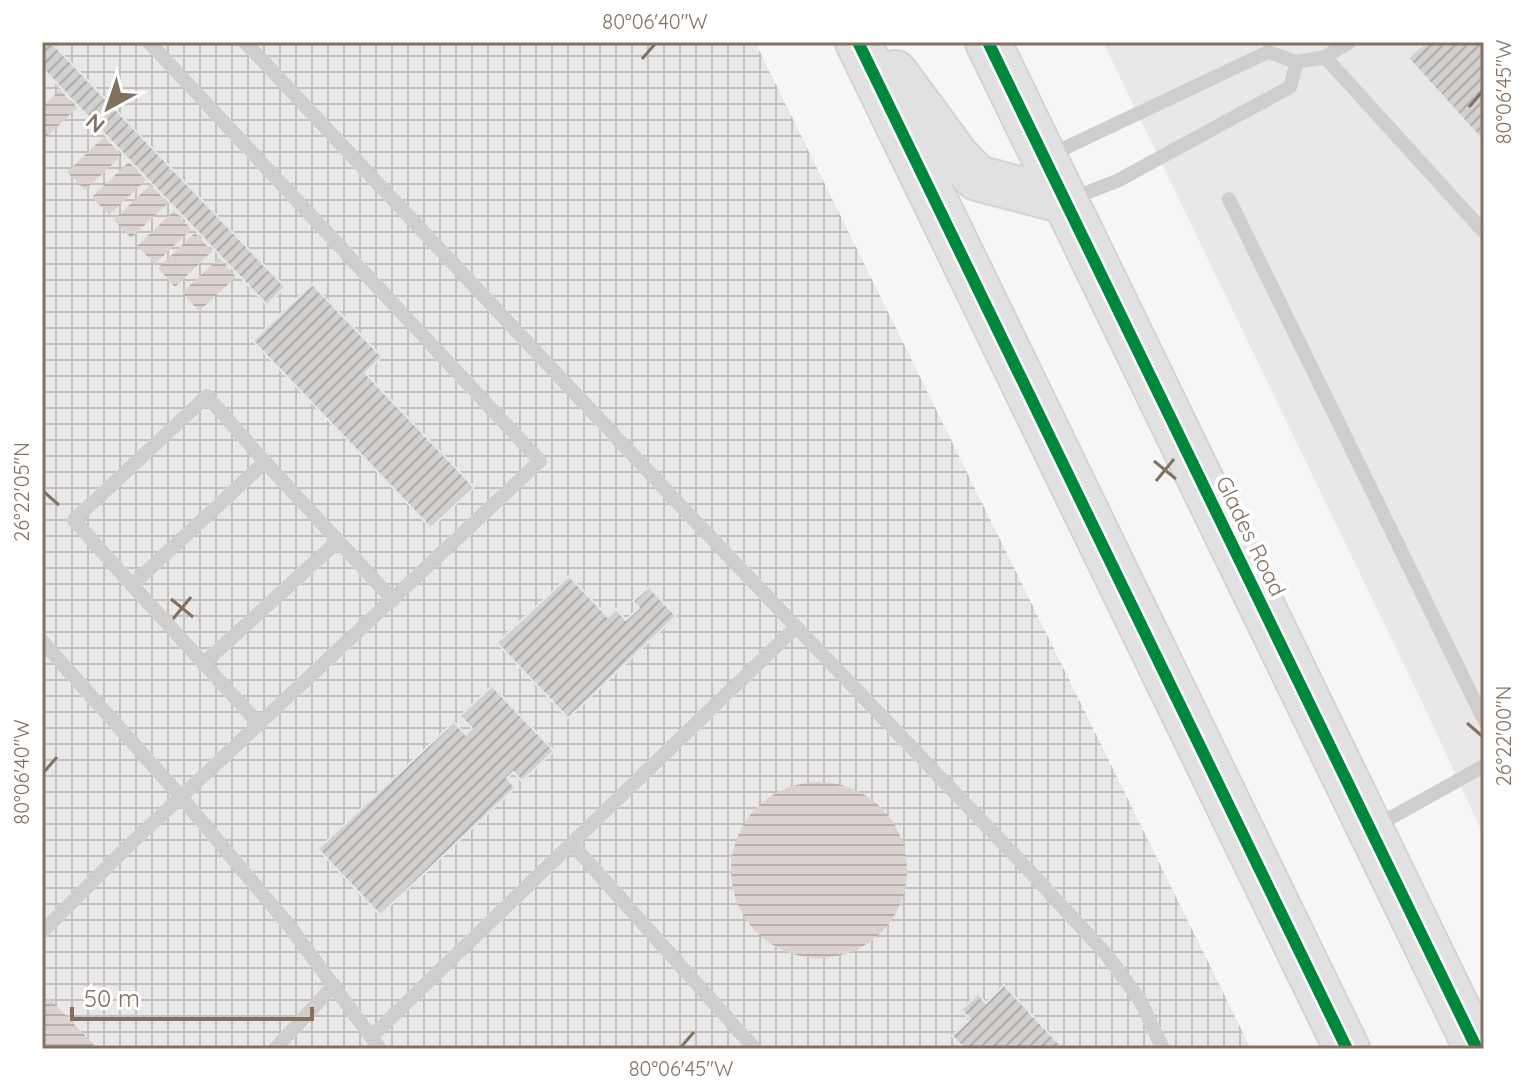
<svg xmlns="http://www.w3.org/2000/svg" width="1526" height="1091" font-family="Quicksand,sans-serif">
	<defs>
		<pattern id="industrial-grid" width="8" height="8" patternUnits="userSpaceOnUse" patternTransform="scale(2)"><rect width="8" height="8" fill="#e9e7e8"/><path d="M0 4h8M4 0v8" fill="none" stroke="#c2c0bf"/></pattern>
		<pattern id="water-rules" width="6" height="5" patternUnits="userSpaceOnUse" patternTransform="scale(2)"><rect width="6" height="5" fill="#dbd2cf"/><path d="M0 2.5h6" fill="none" stroke="#b7afab"/></pattern>
		<pattern id="building-hatch" width="6" height="6" patternUnits="userSpaceOnUse" patternTransform="scale(2)"><rect width="6" height="6" fill="#d2d0cf"/><path d="M-1 1l2-2M0 6l6-6M5 7l2-2" fill="none" stroke="#b0adab"/></pattern>
	</defs>
	<rect width="100%" height="100%" fill="#f6f6f7"/>
	<!-- built -->
	<path fill="#e9e7e8" d="M1103,42H1484V836L1423,704Z"/>
	<!-- industrial -->
	<path fill="url(#industrial-grid)" d="M42,42H755L1251,1049H42Z"/>
	<!-- water -->
	<g fill="url(#water-rules)">
		<path d="M60,90L77,108L42,141V107Z"/>
		<path d="M104,137L122,155L85,190L67,172Z"/>
		<path d="M129,162L146,180L109,215L92,197Z"/>
		<path d="M150,185L168,203L131,238L114,220Z"/>
		<path d="M174,211L191,229L155,264L137,246Z"/>
		<path d="M195,233L212,251L175,287L158,268Z"/>
		<path d="M219,258L236,277L199,311L182,293Z"/>
		<circle cx="819" cy="870" r="88"/>
		<path d="M49,998L98,1049H42V1004Z"/>
	</g>
	<!-- building -->
	<g fill="url(#building-hatch)" stroke="#e6e6e6" stroke-width="2">
		<path d="M42,42H51L285,287L267,305L42,68Z"/>
		<path d="M1427,42H1484V142L1408,58Z"/>
		<path d="M312,284L382,357L365,373L474,487L431,528L253,341Z"/>
		<path d="M569,576L608,617L616,609L626,620L639,608L633,601L649,587L676,616L568,718L497,643Z"/>
		<path d="M492,686L554,751L522,781L513,772L507,778L515,788L380,915L318,849L454,722L466,735L472,728L460,716Z"/>
		<path d="M1004,985L1064,1049H965L952,1036L970,1019L961,1010L978,994L986,1003Z"/>
	</g>
	<g fill="none" stroke-linecap="round" stroke-linejoin="round">
		<defs>
			<g id="primary">
				<path d="M858,42L1347,1049"/>
				<path d="M988,42L1477,1049"/>
				<path d="M895,73L957,157L977,178L1065,201"/>
			</g>
		</defs>
		<!-- primary casing -->
		<use href="#primary" stroke="#d4d2d2" stroke-width="48"/>
		<!-- lane -->
		<g stroke="#d0cecd" stroke-width="14">
			<path d="M245,42L695,521L1022,863L1106,954L1140,1000L1163,1049"/>
			<path d="M1325,57L1349,42"/>
			<path d="M1048,156L1268,52L1297,62L1325,57L1484,232"/>
			<path d="M1229,199L1484,720"/>
			<path d="M1068,200L1117,181L1290,87L1297,62"/>
			<path d="M132,585L74,520L207,396L265,462"/>
			<path d="M42,641L182,798L291,928L380,1049"/>
			<path d="M203,664L338,541"/>
			<path d="M260,725L132,585L265,462L393,600"/>
			<path d="M1376,826L1484,766"/>
			<path d="M572,844L755,1049"/>
			<path d="M42,932L123,851L540,461L149,42"/>
			<path d="M372,1036L796,627"/>
			<path d="M275,1049L334,985"/>
		</g>
		<!-- primary -->
		<use href="#primary" stroke="#e2e1e1" stroke-width="44"/>
		<defs>
			<g id="cycleway">
				<path d="M858,42L1347,1049"/>
				<path d="M988,42L1477,1049"/>
			</g>
		</defs>
		<!-- cycleway casing -->
		<use href="#cycleway" stroke="#fff" stroke-width="17"/>
		<!-- cycleway -->
		<use href="#cycleway" stroke="#00873e" stroke-width="12"/>
	</g>
	<!-- ticks -->
	<path fill="none" stroke="#837160" stroke-width="3" d="M642,59L655,44M1469,107L1482,92M1154,461L1176,479M1156,481L1174,459M44,492L59,505M171,599L193,617M173,619L191,597M1467,723L1482,736M44,772L57,757M681,1047L694,1032"/>
	<g text-anchor="middle" dominant-baseline="central" stroke-width="8" stroke-linejoin="round" paint-order="stroke">
		<!-- street labels -->
		<g font-size="22" fill="#837160" stroke="#fff">
			<text transform="translate(1251 536) rotate(64)">Glades Road</text>
		</g>
	</g>
	<!-- border -->
	<rect width="1526" height="1091" fill="none" stroke="#ffffff" stroke-width="88"/>
	<!-- north arrow -->
	<g transform="translate(108 108) rotate(220)" stroke="#ffffff" stroke-width="6" paint-order="stroke">
	<path d="M0-6L14 30L0 20L-14 30Z" fill="#837160"/>
	<text y="-12" font-size="22" font-weight="bold" text-anchor="middle" fill="#837160">N</text>
	</g>
	<!-- scale -->
	<path d="M72 1007v12h240v-12" fill="none" stroke="#837160" stroke-width="4"/>
	<text x="84" y="1007" font-size="24" fill="#837160" stroke="#ffffff" stroke-width="6" paint-order="stroke">50 m</text>
	<rect x="44" y="44" width="1438" height="1003" fill="none" stroke="#837160" stroke-width="3"/>
	<g font-size="20" text-anchor="middle" fill="#837160">
		<text x="655" y="29">80°06'40"W</text>
		<text transform="translate(1504 92) rotate(-90)" y="7">80°06'45"W</text>
		<text transform="translate(22 492) rotate(-90)" y="7">26°22'05"N</text>
		<text transform="translate(1504 736) rotate(-90)" y="7">26°22'00"N</text>
		<text transform="translate(22 772) rotate(-90)" y="7">80°06'40"W</text>
		<text x="681" y="1076">80°06'45"W</text>
	</g>
</svg>
